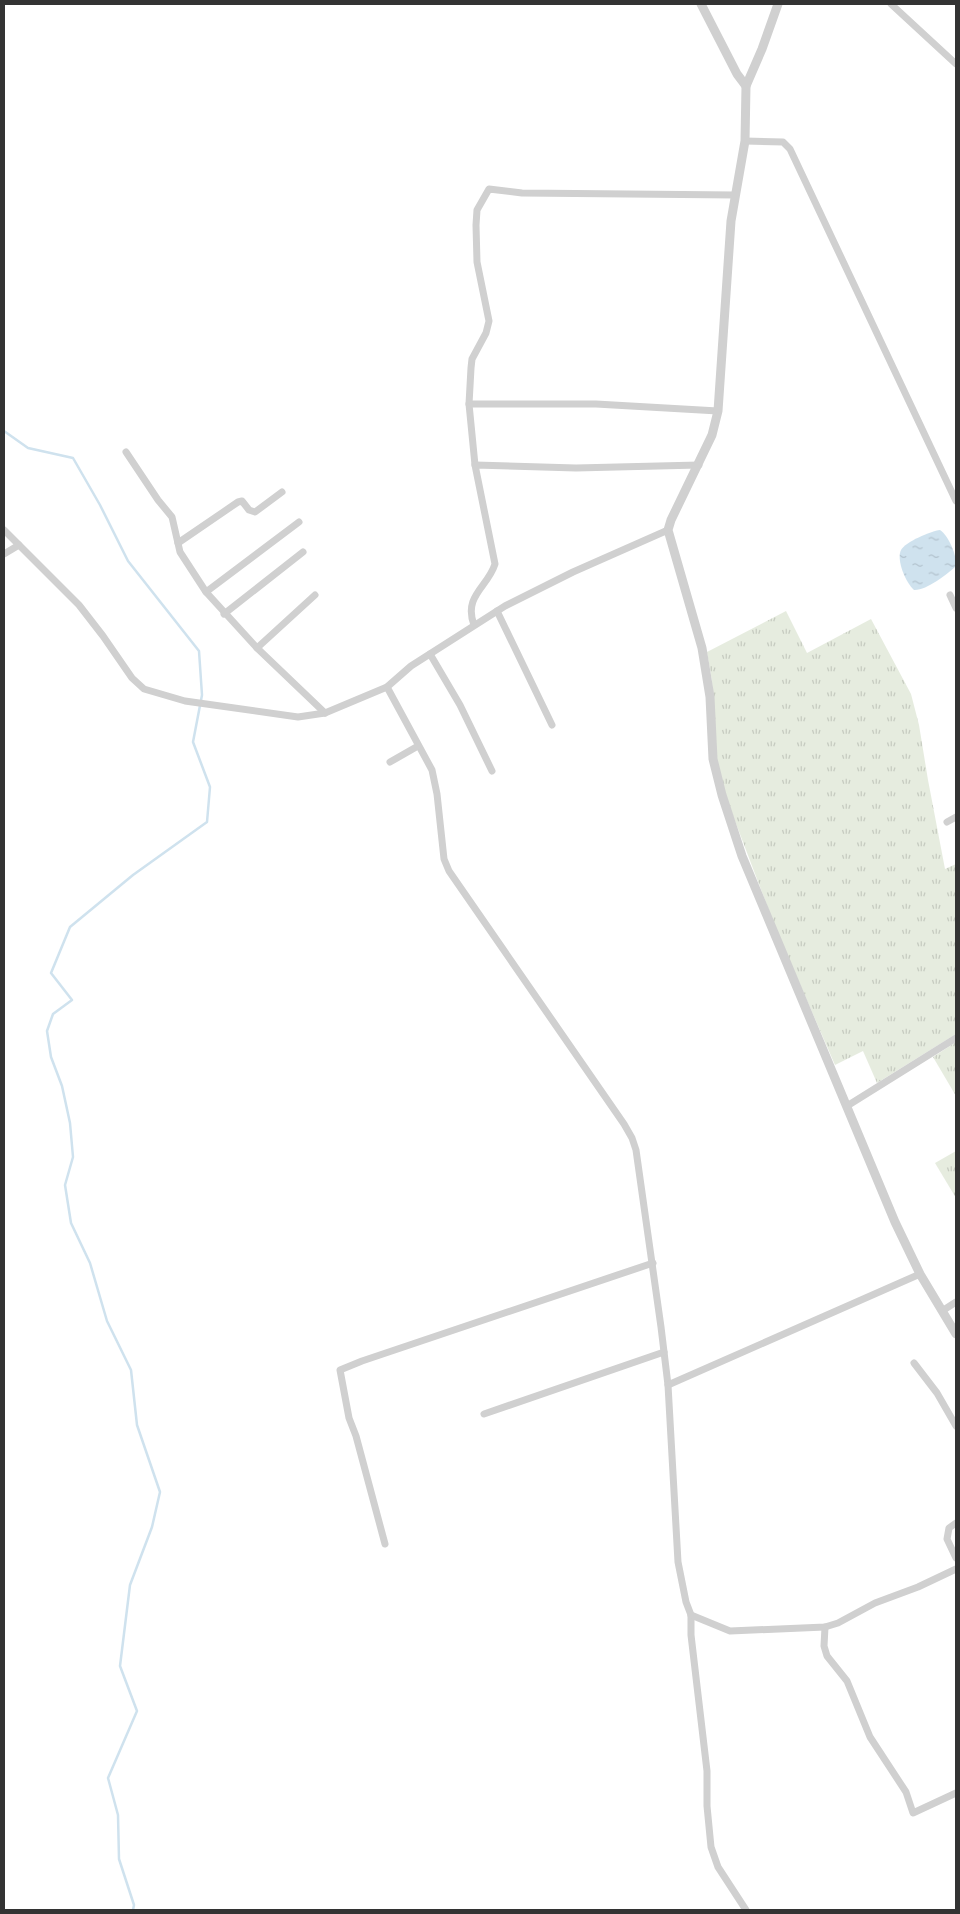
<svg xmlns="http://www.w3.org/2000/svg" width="960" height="1914" font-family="Montserrat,sans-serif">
	<defs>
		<pattern id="grass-tufts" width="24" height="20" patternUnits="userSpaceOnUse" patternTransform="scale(1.25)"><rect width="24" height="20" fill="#e6ecdf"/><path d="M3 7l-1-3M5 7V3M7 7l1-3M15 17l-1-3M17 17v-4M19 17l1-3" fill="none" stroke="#c6cbc0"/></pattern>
		<pattern id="water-ripples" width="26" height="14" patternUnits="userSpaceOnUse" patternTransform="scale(1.25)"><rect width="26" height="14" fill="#cfe2ee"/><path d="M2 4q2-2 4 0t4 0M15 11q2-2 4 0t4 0" fill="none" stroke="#b2c2cd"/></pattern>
	</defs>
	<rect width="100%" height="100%" fill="#fff"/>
	<!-- grass -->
	<g fill="url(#grass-tufts)">
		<path d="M786,611L807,653L871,619L911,694L919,725L928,780L945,869L956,864V1034L877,1083L863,1051L835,1065L776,929L724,792L717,767L712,681L707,652Z"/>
		<path d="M956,1042V1096L933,1057Z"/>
		<path d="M956,1151V1198L935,1163Z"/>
	</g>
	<!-- water -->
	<path fill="url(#water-ripples)" d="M940,530C949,536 957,556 956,566C948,574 925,591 914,590C906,583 896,560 901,550C905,542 931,531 940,530Z"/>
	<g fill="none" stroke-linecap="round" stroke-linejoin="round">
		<!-- stream -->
		<path stroke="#cfe2ee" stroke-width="2.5" d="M4,431L28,448L73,458L100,505L128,561L199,651L202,695L193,742L210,787L207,822L133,875L70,927L51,973L72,1000L53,1014L47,1031L51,1057L62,1086L70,1123L73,1157L65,1185L71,1223L90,1263L107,1321L131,1370L137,1425L160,1492L152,1527L130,1585L120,1666L137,1711L108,1778L118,1815L119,1859L134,1905L133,1910"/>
		<!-- minor -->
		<g stroke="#d0d0d0" stroke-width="7">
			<path d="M891,4L956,64"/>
			<path d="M745,141L783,142L790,149L956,501"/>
			<path d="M469,404H596L718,411"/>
			<path d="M126,452L158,500L172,517L180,552L206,592L257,648L325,713"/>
			<path d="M475,465L469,404L471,368L472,359L486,333L489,321L477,262L476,225L477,210L489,189L522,193L735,195"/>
			<path d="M4,530L79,605L103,636L132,678L144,689L185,701L298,717L325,713L387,687L411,666L505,606L573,572L668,530"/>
			<path d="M178,543L238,502L242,501L249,510L255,512L282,492"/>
			<path d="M4,554L19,545"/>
			<path d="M206,592L299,522"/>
			<path d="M950,595L956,608"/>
			<path d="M497,611L552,725"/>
			<path d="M224,614L303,552"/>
			<path d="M474,625C463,596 488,587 495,564L475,465L576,468L699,465"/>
			<path d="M257,648L315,595"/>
			<path d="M430,654L460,705L492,771"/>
			<path d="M387,687L432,770L437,794L444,859L449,871L624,1124L632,1138L636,1150L661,1327L668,1385L678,1562L686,1602L691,1615V1635L707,1771V1806L711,1847L718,1867L746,1910"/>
			<path d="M390,762L418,746"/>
			<path d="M947,822L956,817"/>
			<path d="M847,1106L956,1038"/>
			<path d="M942,1311L956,1302"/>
			<path d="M914,1363L937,1393L956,1426"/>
			<path d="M668,1385L920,1274"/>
			<path d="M484,1414L664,1352"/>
			<path d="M956,1523L949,1528L947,1539L956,1558"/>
			<path d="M385,1544L356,1436L349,1418L340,1370L362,1361L653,1263"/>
			<path d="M691,1615L730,1631L825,1627L838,1623L875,1603L918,1587L956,1569"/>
			<path d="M825,1627L824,1646L827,1656L847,1681L870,1737L906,1792L913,1813L956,1793"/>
		</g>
		<!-- tertiary -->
		<g stroke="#d0d0d0" stroke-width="9">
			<path d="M701,4L737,74L746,86"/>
			<path d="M778,4L762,49L746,86L745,141L731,221L718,411L712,435L671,520L668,530L702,648L710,697L713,759L722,795L742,856L895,1222L920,1274L956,1334"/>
		</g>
	</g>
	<!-- border -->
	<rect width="960" height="1914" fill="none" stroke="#333333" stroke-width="10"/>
</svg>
